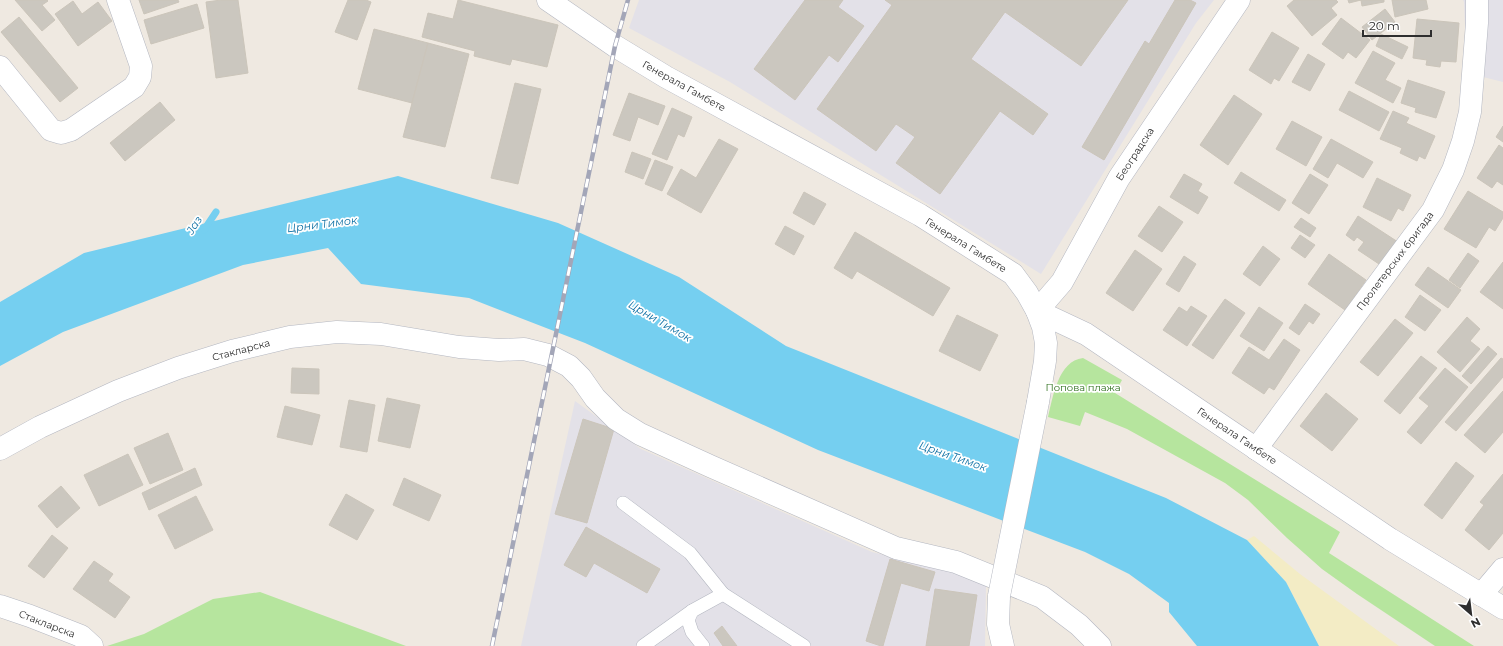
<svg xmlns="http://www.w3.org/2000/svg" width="1503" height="646" font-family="Montserrat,sans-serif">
	<rect width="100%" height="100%" fill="#efe9e1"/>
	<!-- industrial -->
	<g fill="#e3e1e8">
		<path d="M639,0H1214L1196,23L1041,274L730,82L629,28Z"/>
		<path d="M1463,0H1503V82L1467,73L1464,2Z"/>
		<path d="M575,401L641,449L872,552L951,571L986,586L985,646H521Z"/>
	</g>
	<!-- green -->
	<g fill="#b6e59e">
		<path d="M1083,358L1122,380L1115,393L1340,532L1329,553L1474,646H1435L1357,594L1322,569L1287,538L1248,500L1225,483L1127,429L1085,412L1080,426L1048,417C1053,397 1058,361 1083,358Z"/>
		<path d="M260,592L406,646H107L144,634L213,599Z"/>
	</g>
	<!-- sand -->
	<path fill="#f3ecc5" d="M1254,536L1300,574L1399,646H1319L1286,582L1247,540Z"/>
	<!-- water -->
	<path fill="#75cff0" d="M398,176L558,223L679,277L786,346L1166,498L1247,540L1286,582L1319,646H1197L1169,612V603L1129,574L1085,552L818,450L585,343L469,298L361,284L328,248L243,265L63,332L0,366V302L84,253Z"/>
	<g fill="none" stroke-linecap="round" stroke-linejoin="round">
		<!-- stream -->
		<path stroke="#75cff0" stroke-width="7" d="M204,230L216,212"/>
	</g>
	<!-- building -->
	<g fill="#cbc7bf" stroke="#cbc5ba">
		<path d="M15,0H47L48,1L42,5L55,20L42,31Z"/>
		<path d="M139,0H178L179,2L144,14Z"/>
		<path d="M221,0H238L248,73L216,78L206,2Z"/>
		<path d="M348,0H366L371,2L357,40L335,32Z"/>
		<path d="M458,0L558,25L547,67L512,59L510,65L474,56L475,51L422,37L428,13L453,19Z"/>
		<path d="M805,0H843L838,7L864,26L838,62L829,55L795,100L754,69Z"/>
		<path d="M885,0H1128L1081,66L1005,12L971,59L1048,114L1033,135L1000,111L940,194L896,163L915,137L896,124L876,151L817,109L892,5Z"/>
		<path d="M1175,0H1190L1196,3L1104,160L1082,147L1145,41L1149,44Z"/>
		<path d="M1294,0H1336L1338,2L1331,8L1337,15L1312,36L1287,6Z"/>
		<path d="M1348,0H1384V2L1362,6L1361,0L1349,3Z"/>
		<path d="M1392,0H1426L1428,9L1395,17Z"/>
		<path d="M73,1L82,14L98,2L112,21L78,46L55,14Z"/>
		<path d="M197,4L204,28L151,44L144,20Z"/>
		<path d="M1385,9L1395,22L1372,40L1362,27Z"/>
		<path d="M19,17L78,88L60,102L1,32Z"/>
		<path d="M1341,18L1370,40L1356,58L1348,52L1343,59L1322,44Z"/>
		<path d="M1417,19L1459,23L1456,62L1441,61L1440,67L1426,65L1427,60L1413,58Z"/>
		<path d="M374,29L428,43L412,103L358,89Z"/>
		<path d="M1272,32L1299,48L1279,81L1274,78L1271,84L1249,70Z"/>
		<path d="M1381,34L1408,47L1402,59L1376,46Z"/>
		<path d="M428,43L469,54L445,147L403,137Z"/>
		<path d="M1373,51L1395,63L1385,80L1401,88L1393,103L1355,83Z"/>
		<path d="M1308,54L1325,64L1310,91L1292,82Z"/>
		<path d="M1408,80L1445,92L1436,118L1415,112L1416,108L1401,103Z"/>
		<path d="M515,83L541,89L518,184L491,178Z"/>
		<path d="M1349,91L1389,112L1379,131L1339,110Z"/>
		<path d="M629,93L665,106L658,125L638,117L630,141L613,135Z"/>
		<path d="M1234,95L1262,114L1228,165L1200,145Z"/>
		<path d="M160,102L175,120L125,161L110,143Z"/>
		<path d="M672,108L692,117L684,137L678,134L667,160L652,154Z"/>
		<path d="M1393,111L1409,118L1406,123L1435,136L1425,159L1419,156L1417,161L1400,153L1402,148L1380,139Z"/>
		<path d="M1292,121L1322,137L1306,166L1276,149Z"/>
		<path d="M1503,126V142L1496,137Z"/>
		<path d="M719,139L738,149L701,213L667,194L681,169L696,178Z"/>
		<path d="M1331,139L1373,162L1363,178L1337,163L1328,178L1313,169Z"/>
		<path d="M1499,145L1503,148V185L1497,181L1492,188L1477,178Z"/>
		<path d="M632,152L651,159L643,179L625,172Z"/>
		<path d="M655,160L673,167L662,191L645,184Z"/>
		<path d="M1241,172L1286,200L1279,211L1234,183Z"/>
		<path d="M1184,174L1202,184L1198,191L1208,197L1198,214L1170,197Z"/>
		<path d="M1310,174L1328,185L1309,214L1292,203Z"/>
		<path d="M1377,178L1411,195L1403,211L1398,208L1391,221L1363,207Z"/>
		<path d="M1468,191L1503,212V218L1495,231L1489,227L1476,248L1444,229Z"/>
		<path d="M804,192L826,204L814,225L793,213Z"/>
		<path d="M1159,206L1183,222L1162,252L1138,236Z"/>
		<path d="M1358,216L1398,242L1382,266L1358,250L1364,242L1357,237L1354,241L1346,235Z"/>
		<path d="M1301,218L1316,228L1310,237L1294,227Z"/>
		<path d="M785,226L804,236L794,255L775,244Z"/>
		<path d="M855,232L950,288L933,316L857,271L852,279L834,268Z"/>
		<path d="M1300,235L1315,245L1305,258L1291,248Z"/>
		<path d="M1263,246L1280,259L1260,286L1243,274Z"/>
		<path d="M1135,250L1162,269L1133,311L1106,293Z"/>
		<path d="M1468,253L1479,261L1460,288L1449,280Z"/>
		<path d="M1329,254L1366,280L1345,310L1308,284Z"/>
		<path d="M1184,256L1196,264L1179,292L1166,284Z"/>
		<path d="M1503,262V309L1480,292Z"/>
		<path d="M1428,267L1461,290L1448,308L1415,285Z"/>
		<path d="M1420,295L1441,310L1425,331L1405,317Z"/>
		<path d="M1225,299L1245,313L1213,359L1192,345Z"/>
		<path d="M1305,304L1320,314L1313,324L1309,321L1299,335L1289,328Z"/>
		<path d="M1191,306L1207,316L1187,346L1163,330L1179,307L1187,312Z"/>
		<path d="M1259,307L1283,323L1264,351L1240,336Z"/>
		<path d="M957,315L998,335L980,371L939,351Z"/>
		<path d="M1467,317L1480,329L1470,341L1480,349L1460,372L1437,352Z"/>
		<path d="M1395,319L1413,333L1378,376L1360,362Z"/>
		<path d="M1284,339L1300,350L1274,390L1269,387L1264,394L1232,373L1249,347L1269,360Z"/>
		<path d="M1488,346L1497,354L1471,384L1462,376Z"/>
		<path d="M1421,356L1437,368L1400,414L1384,401Z"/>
		<path d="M1501,358L1503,359V377L1456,431L1445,422Z"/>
		<path d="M292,368L319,369V394L291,393Z"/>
		<path d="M1445,368L1468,387L1421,444L1407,432L1429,406L1419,398Z"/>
		<path d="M1503,391V432L1485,453L1464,435Z"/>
		<path d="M1326,393L1358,419L1332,451L1300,426Z"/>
		<path d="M387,398L420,405L410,448L378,441Z"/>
		<path d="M349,400L375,405L367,452L340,447Z"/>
		<path d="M285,406L320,415L312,445L277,437Z"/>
		<path d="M583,419L614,429L587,523L555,514Z"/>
		<path d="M168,433L183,470L150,484L134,448Z"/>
		<path d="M128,454L143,485L99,506L84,475Z"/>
		<path d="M1456,462L1474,476L1442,519L1424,505Z"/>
		<path d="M195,468L202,485L149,510L142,493Z"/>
		<path d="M1503,474V533L1489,550L1465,530L1484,505L1480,502Z"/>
		<path d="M404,478L441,495L429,521L393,505Z"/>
		<path d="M61,486L80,508L57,528L38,506Z"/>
		<path d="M346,494L374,510L357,540L329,525Z"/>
		<path d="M196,496L213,530L175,549L158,515Z"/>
		<path d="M586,527L660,569L647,593L594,563L586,577L564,565Z"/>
		<path d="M52,535L68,548L44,578L28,566Z"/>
		<path d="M890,559L935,572L929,591L901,583L883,646H881L866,641Z"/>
		<path d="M94,561L113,574L108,581L130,597L115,618L73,589Z"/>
		<path d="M935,589L977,595L969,646H926Z"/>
		<path d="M722,626L737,646H723L714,633Z"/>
	</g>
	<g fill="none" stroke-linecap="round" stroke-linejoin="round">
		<defs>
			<g id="service">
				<path d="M623,503L690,553L723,594L804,646"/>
				<path d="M692,611L688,620L692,632L703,646"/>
				<path d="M643,646L692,611L723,594"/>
			</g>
			<g id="minor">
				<path d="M1239,0L1119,178L1062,282L1037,311L1086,334L1390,539L1503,608"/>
				<path d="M0,67L51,130L61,133L71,130L134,87L140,77L141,66L118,0"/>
				<path d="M0,449L40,427L118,391L178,368L232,351L290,337L337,332L381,334L459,347L499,350L524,349L548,355L569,366L581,378L595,398L616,419L640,434L710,466L896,548L956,562L1042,597L1079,625L1100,646"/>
				<path d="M1256,449L1433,210L1453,170L1463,141L1470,112L1477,23V0"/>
				<path d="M1481,595L1503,569"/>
				<path d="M0,606L30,616L81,636L92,646"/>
			</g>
			<g id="tertiary">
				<path d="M548,0L615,46L666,77L920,215L1013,274L1027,293L1037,311L1043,327L1046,343L1045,361L1038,402"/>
				<path d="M999,596L998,624L1003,646"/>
			</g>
		</defs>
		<!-- service casing -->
		<use href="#service" stroke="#b4b7c1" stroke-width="14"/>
		<!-- minor casing -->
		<use href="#minor" stroke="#b4b7c1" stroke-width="23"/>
		<!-- tertiary casing -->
		<use href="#tertiary" stroke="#b4b7c1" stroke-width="23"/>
		<!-- service -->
		<use href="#service" stroke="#fff" stroke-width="13"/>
		<!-- minor -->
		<use href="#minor" stroke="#fff" stroke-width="22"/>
		<!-- tertiary -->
		<use href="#tertiary" stroke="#fff" stroke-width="22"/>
		<defs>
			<path id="rail" d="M492,646L615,46L628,0"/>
		</defs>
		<!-- rail casing -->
		<use href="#rail" stroke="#a3a6b8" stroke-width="4.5"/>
		<!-- rail -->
		<use href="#rail" stroke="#fff" stroke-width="3" stroke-dasharray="9" stroke-linecap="butt"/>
		<defs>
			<path id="tertiary-bridge" d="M999,596L1038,402"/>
		</defs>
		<!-- tertiary-bridge casing -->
		<use href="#tertiary-bridge" stroke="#b4b7c1" stroke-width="23" stroke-linecap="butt"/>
		<!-- tertiary-bridge -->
		<use href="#tertiary-bridge" stroke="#fff" stroke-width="22"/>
	</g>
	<g text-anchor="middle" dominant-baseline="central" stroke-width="3.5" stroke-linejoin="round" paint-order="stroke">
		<!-- street labels -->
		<g font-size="10" fill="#2e2e2e" stroke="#fff">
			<text transform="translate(684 86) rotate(29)">Генерала Гамбете</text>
			<text transform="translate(1135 154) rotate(-57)">Београдска</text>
			<text transform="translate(966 245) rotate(32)">Генерала Гамбете</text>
			<text transform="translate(1395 261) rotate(-53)">Пролетерских бригада</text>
			<text transform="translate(241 350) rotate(-15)">Стакларска</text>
			<text transform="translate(1237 436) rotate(34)">Генерала Гамбете</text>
			<text transform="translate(47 624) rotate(21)">Стакларска</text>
		</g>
		<!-- park labels -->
		<g font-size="10" fill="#2c6e1b" stroke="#fff">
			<text x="1083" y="387">Попова плажа</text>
		</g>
		<!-- water labels -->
		<g font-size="11" font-style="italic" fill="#0d6fa3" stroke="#fff">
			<text transform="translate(322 224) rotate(-7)">Црни Тимок</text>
			<text transform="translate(194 225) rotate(-57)">Јаз</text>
			<text transform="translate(660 321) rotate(30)">Црни Тимок</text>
			<text transform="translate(953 456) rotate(19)">Црни Тимок</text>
		</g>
	</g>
	<!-- north arrow -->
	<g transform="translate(1471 614) rotate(152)" stroke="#ffffff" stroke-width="3" paint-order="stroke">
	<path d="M0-3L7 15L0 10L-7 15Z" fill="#2e2e2e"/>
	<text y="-6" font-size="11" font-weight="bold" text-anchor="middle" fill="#2e2e2e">N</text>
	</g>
	<!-- scale -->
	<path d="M1363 30v6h68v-6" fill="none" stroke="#2e2e2e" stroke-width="2"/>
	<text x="1369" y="30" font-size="12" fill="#2e2e2e" stroke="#ffffff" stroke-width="3" paint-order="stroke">20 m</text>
</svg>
